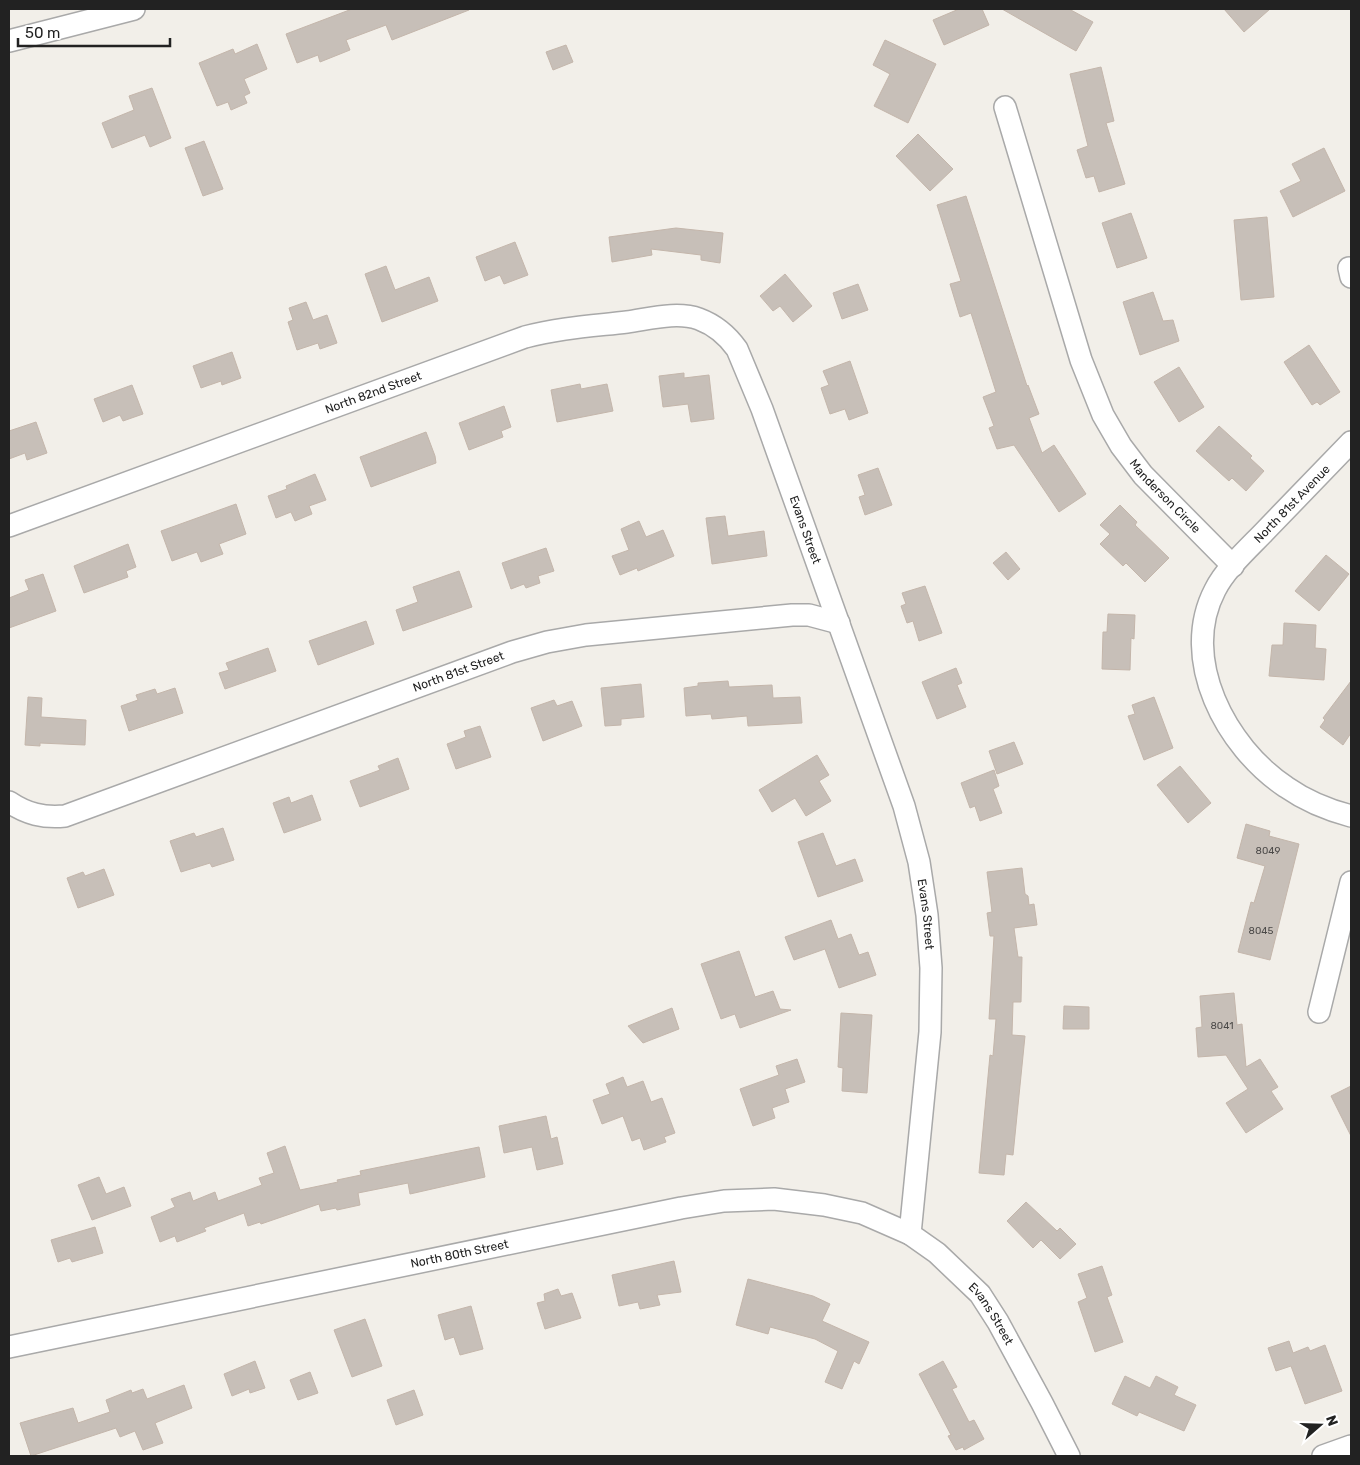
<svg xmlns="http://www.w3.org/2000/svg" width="1360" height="1465" font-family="Rubik,sans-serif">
	<rect width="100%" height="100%" fill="#f2efe9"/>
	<!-- building -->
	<g fill="#c7bfb8" stroke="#c4b6ab">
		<path d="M352,9H469V10L392,40L386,25L346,40L350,50L320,62L318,55L297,63L286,34Z"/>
		<path d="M959,9H982L989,25L944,45L933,20Z"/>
		<path d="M1002,9H1069L1093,22L1076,51Z"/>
		<path d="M1224,9H1270L1244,32Z"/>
		<path d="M885,40L936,64L908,123L874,106L890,74L873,65Z"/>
		<path d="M257,44L267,69L244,79L250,93L244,96L247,103L231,110L228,102L217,106L199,63L233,49L235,54Z"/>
		<path d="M566,45L573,62L553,70L546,52Z"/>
		<path d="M1101,67L1114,121L1106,123L1125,184L1099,192L1094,176L1086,178L1077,150L1088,146L1070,74Z"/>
		<path d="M152,88L171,138L150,147L145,135L112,148L102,123L134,110L129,96Z"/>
		<path d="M918,134L953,169L930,191L896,156Z"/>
		<path d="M204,141L223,189L203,196L185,148Z"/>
		<path d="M1324,148L1345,191L1293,217L1280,191L1301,181L1292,164Z"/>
		<path d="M966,196L1027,386L1028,385L1039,414L1029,418L1042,453L1054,445L1086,494L1059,512L1014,445L997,449L989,428L994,426L983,397L996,392L971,313L960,317L950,284L961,281L937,205Z"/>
		<path d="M1131,213L1147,258L1117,268L1102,223Z"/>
		<path d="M1267,217L1274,297L1241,300L1234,220Z"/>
		<path d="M676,228L723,233L720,263L701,260V255L651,249L652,255L612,262L609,237Z"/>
		<path d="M515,242L528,275L504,284L500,275L485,281L476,257Z"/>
		<path d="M386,266L395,290L429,277L438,301L382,322L365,274Z"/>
		<path d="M785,274L812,306L793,322L780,306L773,311L760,296Z"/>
		<path d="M858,284L868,310L842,319L833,293Z"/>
		<path d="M1153,292L1163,321L1173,320L1179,341L1140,355L1123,302Z"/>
		<path d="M306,302L313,320L327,315L337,343L320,349L318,343L297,350L288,322L293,320L289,308Z"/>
		<path d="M1309,345L1340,392L1320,405L1317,402L1312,405L1284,362Z"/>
		<path d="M232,352L241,378L222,385L221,381L201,388L193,366Z"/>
		<path d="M850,361L868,413L849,420L845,409L830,414L821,388L829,385L823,371Z"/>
		<path d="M1179,367L1204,407L1179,422L1154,382Z"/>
		<path d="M684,373V378L709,375L714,419L691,422L688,404L663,407L659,376Z"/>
		<path d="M580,384L581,389L607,384L613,411L557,422L551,390Z"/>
		<path d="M132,385L143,414L123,421L120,415L103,422L94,399Z"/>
		<path d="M504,406L511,427L501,431L503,437L469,450L459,423Z"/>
		<path d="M36,422L47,453L27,460L25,453L9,459V431Z"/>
		<path d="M1219,426L1252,456L1250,458L1264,471L1246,491L1232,478L1229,481L1196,451Z"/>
		<path d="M426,432L435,456L436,463L371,487L360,457Z"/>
		<path d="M878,468L892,505L865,515L859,497L865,495L858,475Z"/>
		<path d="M315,474L326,500L309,506L312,514L295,521L291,512L276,518L268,496L287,489L286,486Z"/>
		<path d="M236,504L246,534L219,544L223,554L201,562L197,552L172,561L161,531Z"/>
		<path d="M1120,505L1137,522L1135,525L1169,558L1145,582L1126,563L1123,566L1100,544L1110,534L1100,525Z"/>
		<path d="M725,516L728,536L764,531L767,556L712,564L706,518Z"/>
		<path d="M639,521L646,537L663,530L674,556L638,571L637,568L620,575L612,556L629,550L621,529Z"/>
		<path d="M128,544L136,567L126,571L128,577L84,593L74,566Z"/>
		<path d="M546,548L554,571L538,576L540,583L526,588L524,584L511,589L502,563Z"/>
		<path d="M1006,552L1020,569L1008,580L993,563Z"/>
		<path d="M1326,555L1349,574L1319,611L1295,591Z"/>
		<path d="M459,571L472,607L403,631L396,610L418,602L413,587Z"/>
		<path d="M43,574L56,611L9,628V598L29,590L25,580Z"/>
		<path d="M925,586L942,633L919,641L913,621L907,623L901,606L906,604L902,593Z"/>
		<path d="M1108,614L1135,615L1134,639L1131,638L1130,670L1102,669L1103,632H1107Z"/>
		<path d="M366,621L374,644L318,665L309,641Z"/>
		<path d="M1284,623L1316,625L1315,648L1326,649L1324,680L1269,676L1272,645H1283Z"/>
		<path d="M268,648L276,671L225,689L219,673L229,670L226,663Z"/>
		<path d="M956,668L962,683L957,685L966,707L937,719L922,682Z"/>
		<path d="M728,681L729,687L772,685L773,698L800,697L802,723L748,726L747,716L712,719L711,714L686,716L684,688L698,686V683Z"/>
		<path d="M1351,681V733L1343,745L1320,727L1325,720L1323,718Z"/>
		<path d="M641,684L644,717L621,719V725L605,726L601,688Z"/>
		<path d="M175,688L183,713L129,731L121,706L138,700L136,695L155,689L157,694Z"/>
		<path d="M28,697L42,698L41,717L86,720L85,745L40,743V746L25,745Z"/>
		<path d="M1154,697L1173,748L1144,760L1128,716L1135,714L1132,705Z"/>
		<path d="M554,700L557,706L572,701L582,726L543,741L531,708Z"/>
		<path d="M480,726L491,757L456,769L447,744L466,737L464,731Z"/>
		<path d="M1014,742L1023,764L997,774L989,751Z"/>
		<path d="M817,755L829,775L819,781L831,801L806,816L795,798L772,812L759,790Z"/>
		<path d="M398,758L409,789L360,807L350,781L380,770L378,766Z"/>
		<path d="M1180,766L1211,803L1188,823L1157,785Z"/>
		<path d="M994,770L999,786L993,789L1002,813L980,821L975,806L970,808L961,783Z"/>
		<path d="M312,795L321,820L284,833L273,803L289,797L291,803Z"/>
		<path d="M1246,824L1270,831L1269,836L1299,844L1270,960L1238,952L1251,902L1254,903L1265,866L1237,858Z"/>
		<path d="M223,828L234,860L212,867L210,863L181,872L170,841L194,833L196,837Z"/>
		<path d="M823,833L836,866L855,859L863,881L818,897L798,842Z"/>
		<path d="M1022,868L1025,894L1028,896L1029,905L1034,904L1037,925L1014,928L1018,957H1022L1021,1002H1013L1012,1035L1025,1036L1013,1155L1006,1154L1004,1175L979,1173L990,1055L993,1056L996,1019H989L994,936H990L987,913L992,912L987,872Z"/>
		<path d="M104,869L114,895L78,908L67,878L83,872L85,876Z"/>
		<path d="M831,920L838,939L851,934L859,955L868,952L876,975L839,988L825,949L794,960L785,937Z"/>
		<path d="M739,951L755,997L773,991L780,1009L791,1010L740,1028L735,1014L721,1019L701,964Z"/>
		<path d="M1234,993L1237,1025L1242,1024L1246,1067L1260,1059L1278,1087L1271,1091L1283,1109L1246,1133L1226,1103L1248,1089L1226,1055L1198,1057L1196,1028L1202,1027L1200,996Z"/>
		<path d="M1064,1006L1089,1007V1029H1063Z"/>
		<path d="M672,1008L679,1029L643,1043L628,1026Z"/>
		<path d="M841,1013L872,1015L867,1093L842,1091L843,1068L838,1067Z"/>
		<path d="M797,1059L805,1082L785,1089L789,1102L772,1108L775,1118L753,1126L740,1089L779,1075L776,1066Z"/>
		<path d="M623,1077L627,1087L643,1081L651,1102L662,1098L675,1133L664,1137L666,1142L644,1150L640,1138L632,1141L623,1116L602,1124L593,1100L610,1094L606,1084Z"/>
		<path d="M1351,1086V1136L1331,1096Z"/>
		<path d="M546,1116L551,1139L557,1137L563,1164L537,1170L532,1147L504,1153L499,1126Z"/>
		<path d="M285,1146L300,1190L338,1182L337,1180L361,1175L360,1171L479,1147L485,1177L410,1194L408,1183L358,1193L360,1205L337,1210L336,1208L321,1211L319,1204L261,1224L260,1222L248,1226L244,1213L204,1228L206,1231L177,1242L175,1236L160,1242L151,1217L175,1207L171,1199L190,1192L193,1201L215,1192L218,1201L262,1185L259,1178L274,1173L267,1153Z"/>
		<path d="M99,1177L106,1194L124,1187L131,1206L92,1220L78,1185Z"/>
		<path d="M1026,1202L1057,1231L1060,1228L1076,1244L1060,1259L1041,1240L1033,1248L1007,1221Z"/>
		<path d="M95,1227L103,1253L72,1262L70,1258L58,1262L51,1240Z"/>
		<path d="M674,1261L681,1292L657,1295L660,1305L640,1309L638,1302L619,1306L612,1275Z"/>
		<path d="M1102,1266L1112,1295L1107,1297L1123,1342L1095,1352L1078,1302L1087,1298L1078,1274Z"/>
		<path d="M748,1279L813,1296L830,1304L822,1321L869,1342L859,1364L854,1361L842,1389L825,1382L838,1351L815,1339L770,1327L768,1334L736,1325Z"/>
		<path d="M558,1289L561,1296L572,1293L581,1318L545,1329L537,1303L545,1301L544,1294Z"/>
		<path d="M471,1306L483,1349L460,1355L454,1337L445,1340L438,1315Z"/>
		<path d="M365,1319L382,1366L352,1377L334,1330Z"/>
		<path d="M1289,1341L1293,1353L1308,1347L1310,1351L1325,1345L1342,1391L1305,1404L1291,1366L1276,1371L1268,1348Z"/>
		<path d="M255,1361L265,1388L250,1393L249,1389L232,1396L224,1374Z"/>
		<path d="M943,1361L957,1387L952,1389L969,1422L974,1420L984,1439L964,1450L963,1447L956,1450L948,1436L951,1435L919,1374Z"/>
		<path d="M310,1372L318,1393L298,1400L290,1380Z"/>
		<path d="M1125,1376L1150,1388L1156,1376L1178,1387L1174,1395L1196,1405L1184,1431L1139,1412L1137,1416L1112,1404Z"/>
		<path d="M184,1385L192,1408L155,1423L163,1443L143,1450L135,1431L120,1437L116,1428L31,1456L20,1423L73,1408L78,1423L110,1412L106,1400L131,1390L132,1393L143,1389L147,1399Z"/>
		<path d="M414,1390L423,1415L396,1425L387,1400Z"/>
	</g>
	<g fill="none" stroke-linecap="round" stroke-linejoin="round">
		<defs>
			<g id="minor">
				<path d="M9,41L134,9"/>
				<path id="s1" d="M1005,107L1081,360L1103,415L1121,446L1143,475L1233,566"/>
				<path d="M1349,268L1351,277"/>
				<path d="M1351,442C1323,471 1295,500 1267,529C1250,547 1226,568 1215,590C1179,659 1226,747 1286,787C1306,801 1328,810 1351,816"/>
				<path id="s2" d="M9,526L525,337C558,328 592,326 627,322C649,319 677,311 699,319C715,325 727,335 737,349L762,409L904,806L919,862L927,915L931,968L930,1032L910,1234L937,1253L980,1294L998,1322L1042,1403L1069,1456"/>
				<path id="s3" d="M9,802C27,814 43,818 65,816L512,652L547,642L586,635L792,615H809L839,623"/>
				<path d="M1319,1012L1351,882"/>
				<path id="s4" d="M9,1347L681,1208L724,1201L774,1199L824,1205L862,1213L910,1234"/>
				<path d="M1323,1456L1351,1446"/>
			</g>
		</defs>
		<!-- minor casing -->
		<use href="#minor" stroke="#a9a9a9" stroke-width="24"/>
		<!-- minor -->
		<use href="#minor" stroke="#fff" stroke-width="21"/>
	</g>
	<g text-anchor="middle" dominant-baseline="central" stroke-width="5" stroke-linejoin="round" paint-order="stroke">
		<!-- number labels -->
		<g font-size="10" fill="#4b4948">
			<text x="1268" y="851">8049</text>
			<text x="1261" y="931">8045</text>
			<text x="1222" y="1026">8041</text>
		</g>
		<!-- street labels -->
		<g font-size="12" fill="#222" stroke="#fff">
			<text stroke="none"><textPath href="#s2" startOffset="388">North 82nd Street</textPath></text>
			<text stroke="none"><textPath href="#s1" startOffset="426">Manderson Circle</textPath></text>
			<text transform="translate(1292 504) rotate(-46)">North 81st Avenue</text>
			<text stroke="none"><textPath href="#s2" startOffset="968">Evans Street</textPath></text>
			<text stroke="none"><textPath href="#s3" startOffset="478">North 81st Street</textPath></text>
			<text stroke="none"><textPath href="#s2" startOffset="1372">Evans Street</textPath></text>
			<text stroke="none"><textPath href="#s4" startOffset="460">North 80th Street</textPath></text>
			<text stroke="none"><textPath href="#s2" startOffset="1808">Evans Street</textPath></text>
		</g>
	</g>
	<!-- border -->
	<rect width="1360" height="1465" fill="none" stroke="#222222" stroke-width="20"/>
	<!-- north arrow -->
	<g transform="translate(1320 1425) rotate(70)" stroke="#ffffff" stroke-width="4" paint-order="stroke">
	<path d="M0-4L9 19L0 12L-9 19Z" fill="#222222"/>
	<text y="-8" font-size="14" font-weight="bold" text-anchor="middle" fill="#222222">N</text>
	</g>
	<!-- scale -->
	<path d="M18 38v8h152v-8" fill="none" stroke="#222222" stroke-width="2.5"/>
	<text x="25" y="38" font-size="15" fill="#222222" stroke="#ffffff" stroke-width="4" paint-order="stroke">50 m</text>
</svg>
